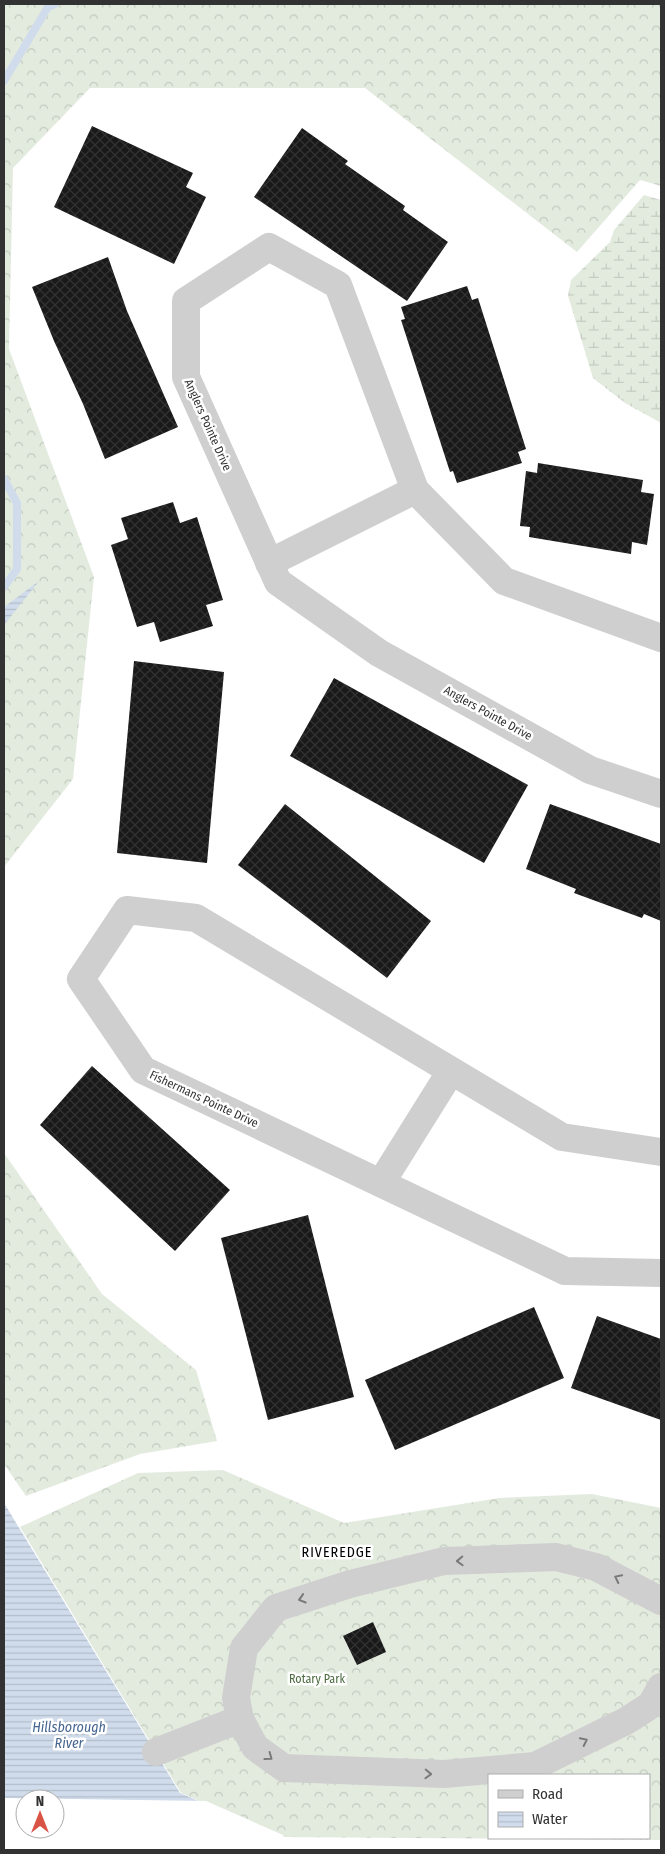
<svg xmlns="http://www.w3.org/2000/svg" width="665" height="1854" font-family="'Fira Sans Condensed',sans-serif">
	<defs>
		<pattern id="forest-crowns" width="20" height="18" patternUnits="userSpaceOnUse" patternTransform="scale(1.25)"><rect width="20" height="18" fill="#e3ebdf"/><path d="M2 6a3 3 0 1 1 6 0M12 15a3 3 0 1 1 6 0" fill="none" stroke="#c3cac0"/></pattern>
		<pattern id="wetland-marsh" width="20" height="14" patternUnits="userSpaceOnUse" patternTransform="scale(1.25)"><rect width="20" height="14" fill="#e3ebdf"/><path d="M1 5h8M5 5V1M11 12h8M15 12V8" fill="none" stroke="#c3cac0"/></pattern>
		<pattern id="water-rules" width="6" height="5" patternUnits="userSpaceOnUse" patternTransform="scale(1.25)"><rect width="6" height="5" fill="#d0dceb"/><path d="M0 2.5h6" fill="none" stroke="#b3bdca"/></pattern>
		<pattern id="building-cross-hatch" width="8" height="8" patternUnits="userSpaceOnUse" patternTransform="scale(1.25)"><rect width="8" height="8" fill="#191919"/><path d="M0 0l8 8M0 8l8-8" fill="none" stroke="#323232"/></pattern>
	</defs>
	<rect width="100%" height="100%" fill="#fff"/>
	<!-- forest -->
	<g fill="url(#forest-crowns)" fill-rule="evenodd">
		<path d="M4,4H661V186L640,180L577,252L365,88H90L13,168L9,349L94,577L73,779L4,867Z"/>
		<path d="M4,1153L102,1294L196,1370L217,1441L140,1454L26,1496L4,1464Z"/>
		<path d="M223,1470L344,1523L499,1498L592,1494L661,1508V1840L282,1837L181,1793L20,1527L138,1473ZM489,1775H649V1838H489Z"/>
	</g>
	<!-- wetland -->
	<path fill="url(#wetland-marsh)" d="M644,195L661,200V423L625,403L593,378L568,296L571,280L610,242L614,230Z"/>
	<!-- water -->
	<g fill="url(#water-rules)" fill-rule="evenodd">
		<path d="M39,581L4,625V607Z"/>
		<path d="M4,1503L180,1793L282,1837L4,1850ZM25,1799H55V1829H25Z"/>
	</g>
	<!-- pier -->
	<path fill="#fff" fill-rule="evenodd" d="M4,1798L206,1801L283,1835L288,1850H4ZM25,1799H55V1829H25Z"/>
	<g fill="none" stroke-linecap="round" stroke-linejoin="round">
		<!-- stream -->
		<g stroke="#d0dceb" stroke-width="8">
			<path d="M4,81L48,7L55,4"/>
			<path d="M4,479L17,503V569L4,587"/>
		</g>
	</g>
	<!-- building -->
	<g fill="url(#building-cross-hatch)">
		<path d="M92,126L193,173L186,187L206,197L174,264L54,207Z"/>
		<path d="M302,128L348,161L345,164L405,206L403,210L448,242L407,301L254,197Z"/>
		<path d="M108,257L127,311L178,427L105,459L83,404L54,341L32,287Z"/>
		<path d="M467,286L472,300L478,298L526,449L518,452L522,463L457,483L453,471L450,472L401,320L405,319L401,307Z"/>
		<path d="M538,463L643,480L641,492L654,494L647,545L632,542L631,554L529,537L530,527L520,526L526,471L537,473Z"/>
		<path d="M173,502L180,523L197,517L223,600L206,605L213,626L160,642L154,622L137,627L111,545L128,539L121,518Z"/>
		<path d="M134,661L224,672L207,863L117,853Z"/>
		<path d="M334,678L528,785L484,863L290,756Z"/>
		<path d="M285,804L431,921L387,978L238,865Z"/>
		<path d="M550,804L661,844V921L644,914L642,918L574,893L576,889L526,869Z"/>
		<path d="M92,1066L230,1190L175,1251L40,1125Z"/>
		<path d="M308,1215L354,1397L268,1420L221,1238Z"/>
		<path d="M534,1307L564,1378L395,1450L365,1380Z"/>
		<path d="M597,1316L661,1339V1420L571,1388Z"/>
		<path d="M373,1622L386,1652L357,1665L343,1636Z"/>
	</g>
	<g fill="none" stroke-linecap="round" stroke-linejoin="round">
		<!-- minor -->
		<g stroke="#cfcfcf" stroke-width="28">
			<path d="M269,563L415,490"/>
			<path d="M661,638L504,581L415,490L338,285L269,247L186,301V377L278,582L379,653L590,770L661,794"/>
			<path d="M661,1152L562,1137L196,918L127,910L81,979L143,1070L565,1271L661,1273"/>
			<path d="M381,1183L451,1071"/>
			<path d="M661,1601L596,1567L556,1557L444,1561L350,1584L276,1608L244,1648L236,1698L240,1719L255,1747L284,1768L444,1774L535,1766L626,1721L651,1705L661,1687"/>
			<path d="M156,1752L240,1719"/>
		</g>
	</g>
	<!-- one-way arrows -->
	<defs><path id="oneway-chevron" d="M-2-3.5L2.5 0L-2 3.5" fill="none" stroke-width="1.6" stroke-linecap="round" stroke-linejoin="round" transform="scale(1.25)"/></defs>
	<g stroke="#797979">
		<use href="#oneway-chevron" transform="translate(460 1561) rotate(178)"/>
		<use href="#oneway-chevron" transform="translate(618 1578) rotate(-154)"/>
		<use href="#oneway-chevron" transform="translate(302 1599) rotate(163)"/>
		<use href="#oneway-chevron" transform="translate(584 1741) rotate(-26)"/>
		<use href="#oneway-chevron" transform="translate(269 1757) rotate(36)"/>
		<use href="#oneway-chevron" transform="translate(428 1774) rotate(2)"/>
	</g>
	<g text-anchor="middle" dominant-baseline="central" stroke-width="5" stroke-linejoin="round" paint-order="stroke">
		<!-- street labels -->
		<g font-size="12" fill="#323232" stroke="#fff">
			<text transform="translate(208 425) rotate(66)">Anglers Pointe Drive</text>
			<text transform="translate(488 713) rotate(29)">Anglers Pointe Drive</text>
			<text transform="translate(204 1099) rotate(25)">Fishermans Pointe Drive</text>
		</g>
		<!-- park labels -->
		<g font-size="12" fill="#4e6c42" stroke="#fff">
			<text x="317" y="1679">Rotary Park</text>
		</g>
		<!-- neighbourhood labels -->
		<g font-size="14" letter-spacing="1" fill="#000" stroke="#fff">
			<text x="337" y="1552">RIVEREDGE</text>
		</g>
		<!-- water labels -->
		<g font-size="14" font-style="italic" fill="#456590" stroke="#fff">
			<text x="69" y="1727">Hillsborough<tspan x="69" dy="16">River</tspan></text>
		</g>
	</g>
	<!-- border -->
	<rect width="665" height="1854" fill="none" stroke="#323232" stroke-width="10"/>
	<!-- legend -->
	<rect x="488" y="1774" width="162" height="65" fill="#ffffff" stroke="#adadad"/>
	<rect x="498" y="1790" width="25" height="8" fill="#cfcfcf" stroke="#adadad"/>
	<text x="532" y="1799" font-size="15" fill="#323232">Road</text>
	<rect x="498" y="1812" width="25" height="15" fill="url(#water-rules)" stroke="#adadad"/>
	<text x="532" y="1824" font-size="15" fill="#323232">Water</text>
	<!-- north arrow -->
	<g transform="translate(40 1814)"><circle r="24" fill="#ffffff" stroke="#adadad"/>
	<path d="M0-4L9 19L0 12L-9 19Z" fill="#d95445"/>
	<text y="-8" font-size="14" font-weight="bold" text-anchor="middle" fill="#323232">N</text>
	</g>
</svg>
